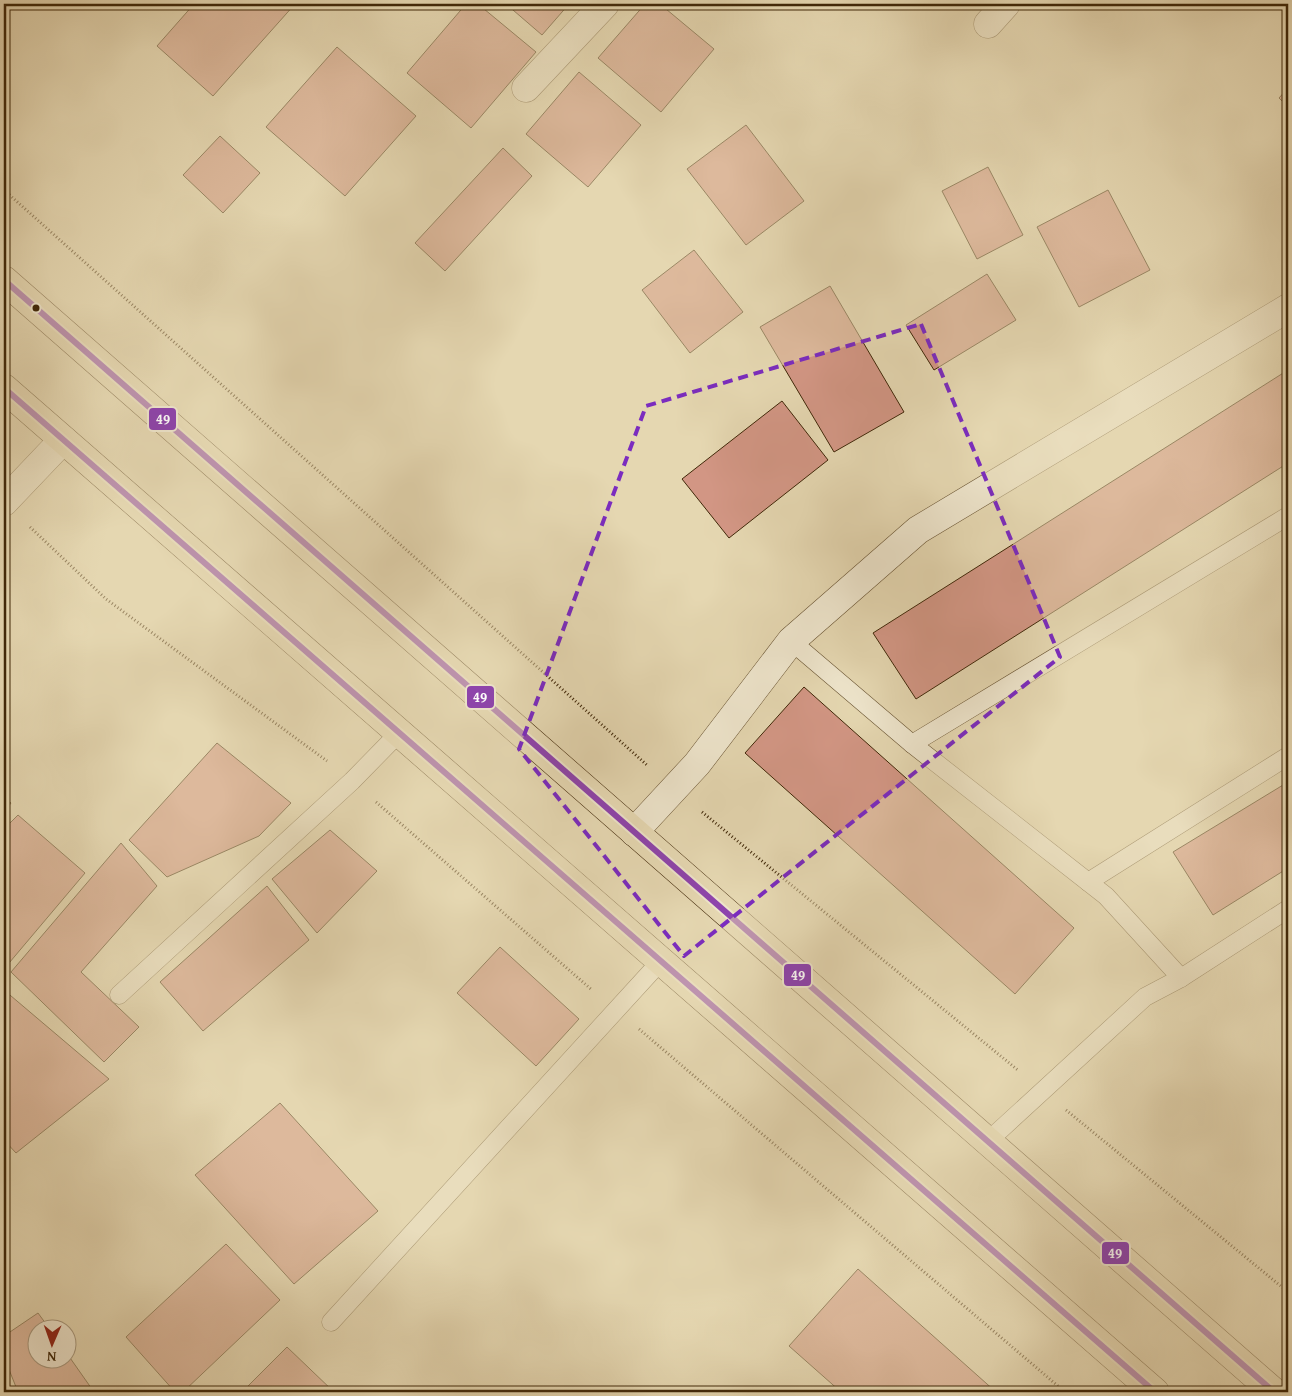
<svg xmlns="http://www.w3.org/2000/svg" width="1292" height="1396" font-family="'Gentium Book Plus',serif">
	<rect width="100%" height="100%" fill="#e5d7b1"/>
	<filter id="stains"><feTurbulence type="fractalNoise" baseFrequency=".004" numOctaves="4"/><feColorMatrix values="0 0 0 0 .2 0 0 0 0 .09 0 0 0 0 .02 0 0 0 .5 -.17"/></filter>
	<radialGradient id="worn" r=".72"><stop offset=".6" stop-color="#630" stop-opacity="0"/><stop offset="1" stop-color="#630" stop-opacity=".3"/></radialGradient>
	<!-- building -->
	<g fill="#d29684" stroke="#402809">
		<path d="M194,4H295L213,96L157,46Z"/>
		<path d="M466,4H478L536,52L471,128L407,73Z"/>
		<path d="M506,4H569L542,35Z"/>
		<path d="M645,4H660L714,49L661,112L598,58Z"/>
		<path d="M337,47L416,116L345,196L266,127Z"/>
		<path d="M579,72L641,125L588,187L526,134Z"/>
		<path d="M1288,88V107L1279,98Z"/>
		<path d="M746,125L804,201L746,245L687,169Z"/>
		<path d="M220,136L260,173L223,213L183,175Z"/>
		<path d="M503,148L532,176L445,271L415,243Z"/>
		<path d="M988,167L1023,235L977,259L942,191Z"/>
		<path d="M1108,190L1150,270L1079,307L1037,227Z"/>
		<path d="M694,250L743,312L690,353L642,290Z"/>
		<path d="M987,274L1016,320L934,370L906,325Z"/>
		<path d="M830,286L904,412L834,452L760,327Z"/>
		<path d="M1288,370V463L916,699L873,633Z"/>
		<path d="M782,401L828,460L729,538L682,479Z"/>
		<path d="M804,687L1074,928L1015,994L745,753Z"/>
		<path d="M217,743L291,803L259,836L167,877L129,840Z"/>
		<path d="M1288,782V868L1213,915L1173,852Z"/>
		<path d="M4,796L11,803L4,812Z"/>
		<path d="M18,815L85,873L4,969V829Z"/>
		<path d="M330,830L377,871L317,933L272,879Z"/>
		<path d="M121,843L157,886L81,972L139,1027L104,1062L11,972Z"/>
		<path d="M267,886L309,940L203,1031L160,982Z"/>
		<path d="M500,947L579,1019L536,1066L457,993Z"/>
		<path d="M4,990L109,1079L16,1153L4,1140Z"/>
		<path d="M280,1103L378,1211L294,1284L195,1175Z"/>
		<path d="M226,1244L280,1300L183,1392H175L126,1337Z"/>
		<path d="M858,1269L996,1392H841L789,1346Z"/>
		<path d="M38,1313L49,1328H38V1358H68V1355L94,1392H18L4,1357V1336Z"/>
		<path d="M287,1347L334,1392H242Z"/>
	</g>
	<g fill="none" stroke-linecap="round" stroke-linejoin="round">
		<defs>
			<g id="lane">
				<path d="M791,641L912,744L1106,896L1181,978"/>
				<path d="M912,744L1288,516"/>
				<path d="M1088,882L1288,756"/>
				<path d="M119,995L352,781L398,734"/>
				<path d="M987,1142L1145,997L1181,978L1288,909"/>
				<path d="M331,1322L660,962"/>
			</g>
			<g id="street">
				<path d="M988,24L1006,4"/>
				<path d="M526,88L605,4"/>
				<path d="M4,502L63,440"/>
				<path d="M634,832L697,764L791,641L918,530L1288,308"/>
			</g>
			<g id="highway">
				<path d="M4,280L1274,1392"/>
				<path d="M4,388L1155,1392"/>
			</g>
		</defs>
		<!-- lane casing -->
		<use href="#lane" stroke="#695433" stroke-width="19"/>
		<!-- street casing -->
		<use href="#street" stroke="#695433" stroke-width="29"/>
		<!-- highway casing -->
		<use href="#highway" stroke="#402809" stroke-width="29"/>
		<!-- path -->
		<g stroke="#402809" stroke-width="3" stroke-dasharray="1 2.5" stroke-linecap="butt">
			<path d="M4,190L648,766"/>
			<path d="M30,527L106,599L327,761"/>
			<path d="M376,802L592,990"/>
			<path d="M702,812L1019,1071"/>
			<path d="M639,1029L1065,1392"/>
			<path d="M1066,1110L1288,1292"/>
		</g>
		<!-- lane -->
		<use href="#lane" stroke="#eee5cc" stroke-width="18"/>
		<!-- street -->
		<use href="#street" stroke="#eee5cc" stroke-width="28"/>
		<!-- highway -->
		<use href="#highway" stroke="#e5d7b1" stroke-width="28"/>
		<defs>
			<g id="bus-1">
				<path d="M4,280L1274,1392"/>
				<path d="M4,388L1155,1392"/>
			</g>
		</defs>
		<!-- bus-1 casing -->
		<use href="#bus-1" stroke="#eee5cc" stroke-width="10"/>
		<!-- bus-1 -->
		<use href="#bus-1" stroke="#8e44ad" stroke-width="6"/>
	</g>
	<!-- marked area -->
	<path d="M0 0H1292V1396H0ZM921,324L1060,657L684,956L519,749L646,406Z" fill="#e5d7b1" fill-opacity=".55" fill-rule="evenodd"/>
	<path fill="none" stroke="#7b2cbf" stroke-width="4" stroke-dasharray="10 6" stroke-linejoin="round" d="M921,324L1060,657L684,956L519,749L646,406Z"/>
	<!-- markers -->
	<circle fill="#402809" stroke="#eee5cc" stroke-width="2" cx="36" cy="308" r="4.5"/>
	<g stroke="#eee5cc" stroke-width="2">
		<rect x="148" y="407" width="29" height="24" rx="5" fill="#8e44ad"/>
		<rect x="466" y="685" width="29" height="24" rx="5" fill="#8e44ad"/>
		<rect x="783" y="963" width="29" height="24" rx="5" fill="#8e44ad"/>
		<rect x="1101" y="1241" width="29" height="24" rx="5" fill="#8e44ad"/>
	</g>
	<g font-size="14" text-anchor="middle" font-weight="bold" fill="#fff">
		<text x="163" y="424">49</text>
		<text x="480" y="702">49</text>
		<text x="798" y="980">49</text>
		<text x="1115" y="1258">49</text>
	</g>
	<!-- margin -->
	<rect width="1292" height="1396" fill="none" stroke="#e5d7b1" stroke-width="20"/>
	<rect x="5" y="5" width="1282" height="1386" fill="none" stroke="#402809" stroke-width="2.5"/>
	<rect x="10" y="10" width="1272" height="1376" fill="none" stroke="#402809"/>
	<!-- north arrow -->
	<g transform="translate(52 1344) rotate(182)"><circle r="24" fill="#eee5cc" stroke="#a8997e"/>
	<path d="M0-4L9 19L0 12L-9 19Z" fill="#8f2418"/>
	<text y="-8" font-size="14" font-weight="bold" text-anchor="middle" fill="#402809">N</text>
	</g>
	<rect width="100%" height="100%" filter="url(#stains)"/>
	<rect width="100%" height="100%" fill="url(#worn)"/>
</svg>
